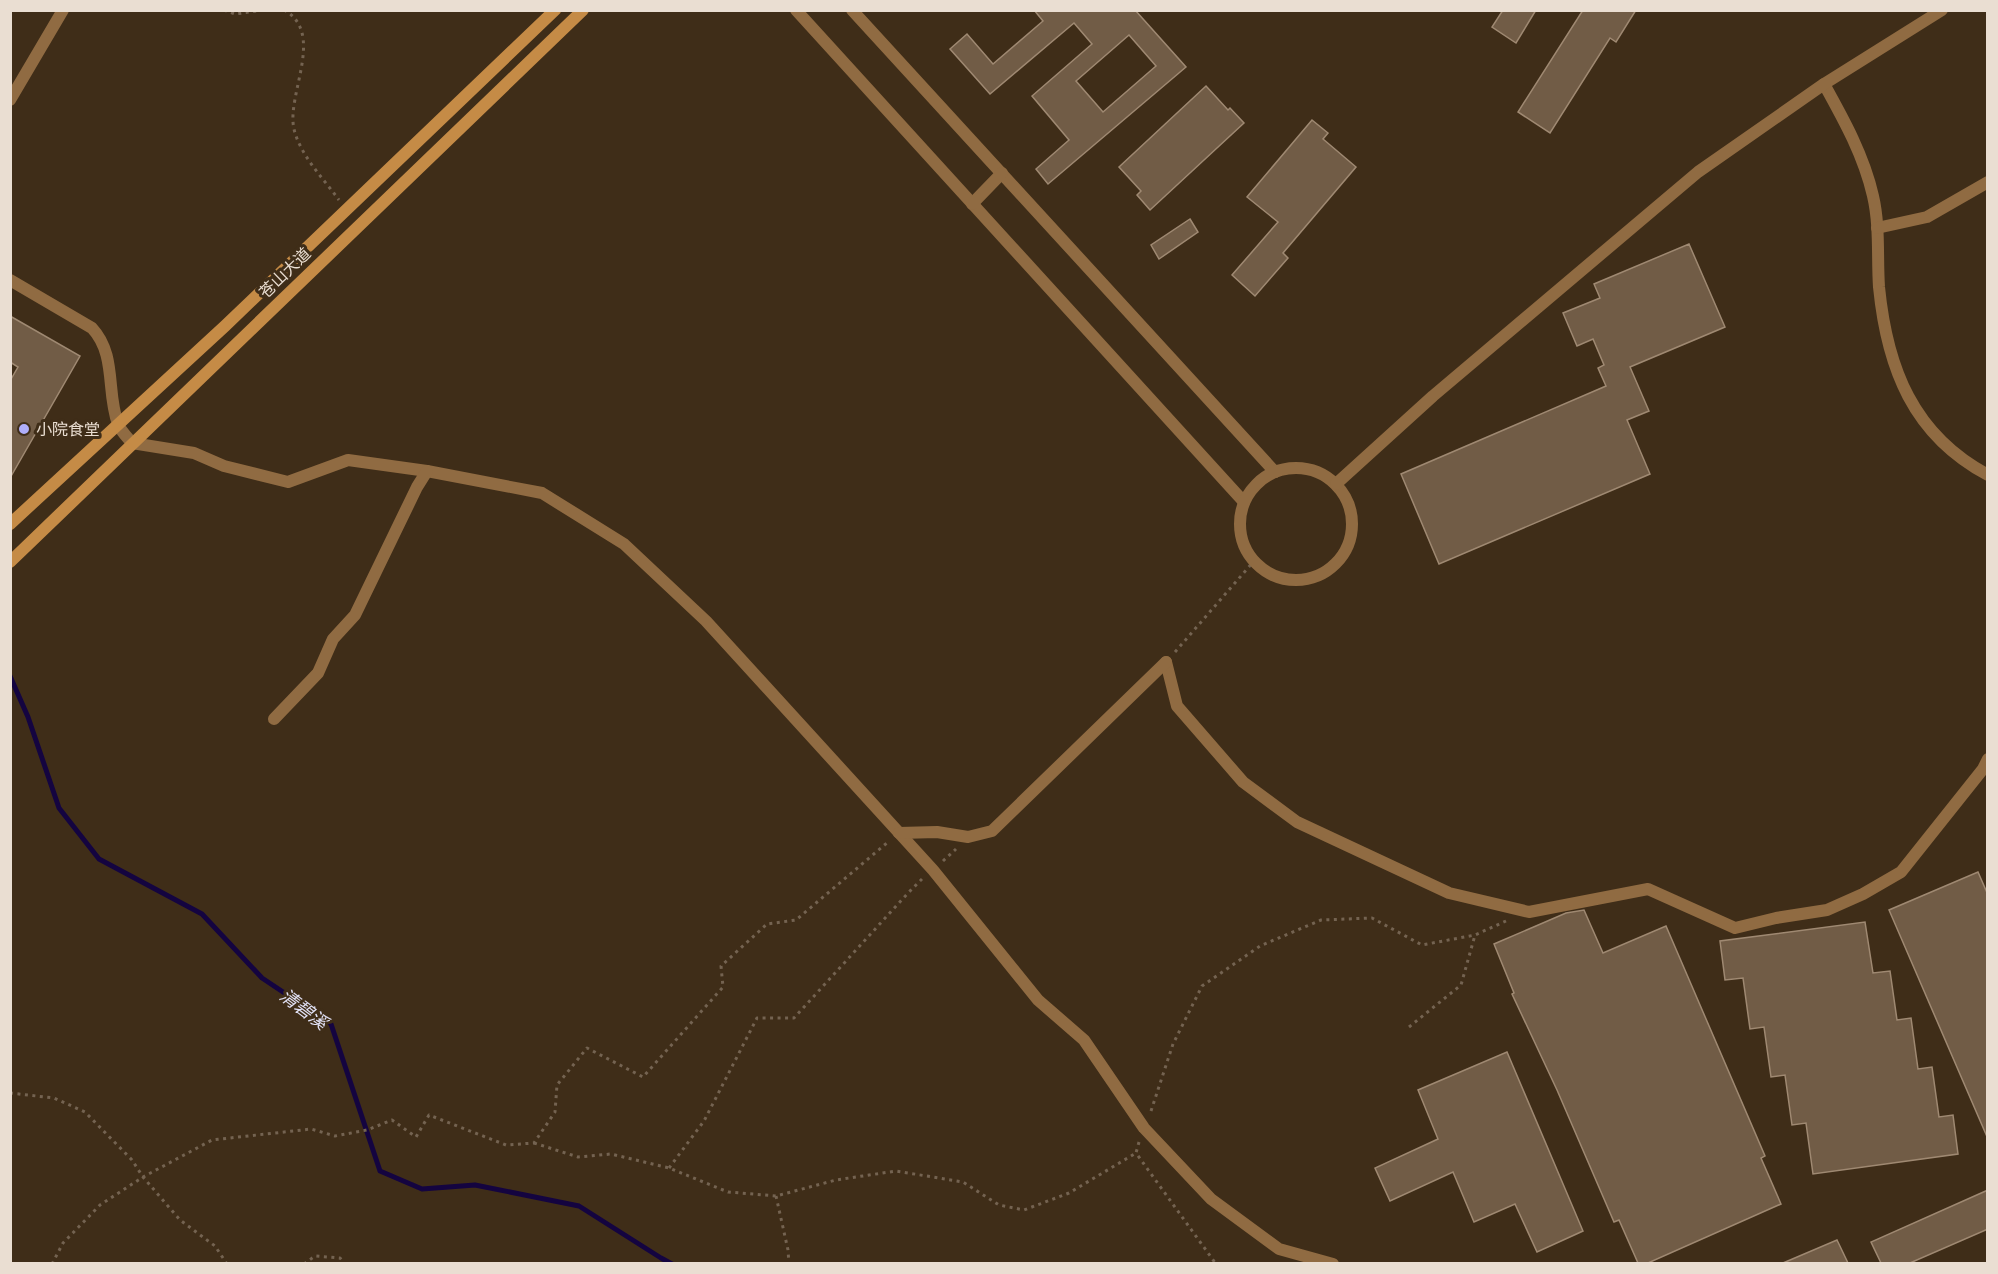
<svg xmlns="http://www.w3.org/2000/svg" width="1998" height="1274" font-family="'Public Sans','Noto Sans SC',sans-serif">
	<rect width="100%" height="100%" fill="#3f2d18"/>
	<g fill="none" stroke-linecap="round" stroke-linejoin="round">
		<!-- stream -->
		<path stroke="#140440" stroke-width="5" d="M10,676L28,717L59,808L99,859L202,914L262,978L331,1024L380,1171L422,1189L475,1185L579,1206L661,1258L672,1264"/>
	</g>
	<!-- building -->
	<g fill="#715c46" stroke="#9f8972" stroke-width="1.5" fill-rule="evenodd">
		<path d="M1034,10H1135L1186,67L1048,184L1036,169L1069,140L1032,96L1092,44L1074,23L990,94L950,49L967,34L993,64L1043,21ZM1129,35L1156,66L1103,112L1076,81Z"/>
		<path d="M1503,10H1536L1516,43L1492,27Z"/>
		<path d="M1583,10H1636L1616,42L1610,38L1550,133L1518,112Z"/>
		<path d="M1206,86L1228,110L1230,108L1244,123L1150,210L1137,195L1141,191L1119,167Z"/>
		<path d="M1312,120L1328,133L1323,139L1356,167L1283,253L1288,258L1255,296L1232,275L1278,222L1247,197Z"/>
		<path d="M1190,219L1198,232L1159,259L1151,245Z"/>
		<path d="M1689,244L1725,327L1630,367L1649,411L1627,420L1650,474L1439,564L1401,474L1606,386L1598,368L1604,365L1593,339L1577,346L1563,313L1600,298L1594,284Z"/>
		<path d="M10,316L80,356L10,478V381L18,367L10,362Z"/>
		<path d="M1978,872L1988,895V1139L1889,910Z"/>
		<path d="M1584,910L1603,953L1666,926L1765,1156L1761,1158L1781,1204L1648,1263H1638L1619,1220L1614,1222L1557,1090L1512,994L1514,993L1494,944L1566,913Z"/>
		<path d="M1865,922L1873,973L1890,971L1897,1020L1911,1018L1918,1069L1932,1067L1939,1117L1953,1115L1958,1154L1813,1174L1806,1123L1792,1125L1785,1075L1771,1077L1764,1027L1750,1029L1743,978L1725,980L1720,941Z"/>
		<path d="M1507,1052L1583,1231L1537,1252L1515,1204L1474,1222L1453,1172L1390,1201L1375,1168L1438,1139L1418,1090Z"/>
		<path d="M1988,1190V1229L1910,1263H1881L1871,1242Z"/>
		<path d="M1837,1240L1848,1263H1783Z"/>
	</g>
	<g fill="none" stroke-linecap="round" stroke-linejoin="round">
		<!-- path -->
		<g stroke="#746351" stroke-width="3" stroke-dasharray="3 4.5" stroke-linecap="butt">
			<path d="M224,10L235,14L264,10"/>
			<path d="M284,10C326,33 286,95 294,129C300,155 323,178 339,200"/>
			<path d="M1175,652L1254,561"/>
			<path d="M943,861L956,849"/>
			<path d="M1409,1027L1461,985L1475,935"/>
			<path d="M10,1093L54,1098L85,1112L132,1160L143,1177L180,1220L215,1246L227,1264"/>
			<path d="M1151,1111L1173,1044L1202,986L1260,946L1321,920L1372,918L1422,945L1475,935L1506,921"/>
			<path d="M1139,1142L1136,1153L1216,1264"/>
			<path d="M534,1143L578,1157L611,1154L669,1168L728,1192L776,1196L836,1180L896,1171L963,1182L999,1205L1024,1210L1069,1193L1136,1153"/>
			<path d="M669,1168L704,1121L757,1018H794L908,893L922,879"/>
			<path d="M776,1196L788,1250L789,1264"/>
			<path d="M52,1264L63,1243L100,1205L143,1177L212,1140L311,1129L335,1136L367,1130L392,1120L416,1137L429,1115L506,1145L534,1143L555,1112L557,1085L587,1048L643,1077L723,987L721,966L767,924L796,920L888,842"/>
			<path d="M304,1264L315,1256L340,1258L345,1264"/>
		</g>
		<!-- minor -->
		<g stroke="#906b42" stroke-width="12">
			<path d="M796,10L1244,502"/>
			<path d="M852,10L1275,472"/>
			<path d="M1824,84C1844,120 1864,156 1873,196C1880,226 1877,257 1879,287C1887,368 1913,435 1988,475"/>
			<path d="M10,100L63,10"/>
			<path d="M972,204L1002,173"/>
			<path d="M1877,228L1927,217L1988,182"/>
			<path d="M10,280L92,328C117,355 106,392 118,424C120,430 127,437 132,443L194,453L224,466L288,482L348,460L427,471L542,493L624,544L706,621L933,870L1038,1000L1084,1040L1144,1128L1211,1199L1279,1249L1333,1264"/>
			<circle cx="1296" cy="524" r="56"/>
			<path d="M1336,484L1433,396L1698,172L1824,84L1942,10"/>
			<path d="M1166,662L1177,706L1243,782L1297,822L1449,893L1529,912L1648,889L1735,928L1776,918L1827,910L1863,894L1901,872L1983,769L1988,759"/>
			<path d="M274,719L318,673L333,639L355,615L417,487L427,471"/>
			<path d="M899,833L937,832L968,837L992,831L1166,662"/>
		</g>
		<!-- secondary -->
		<g stroke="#c58b46" stroke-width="12">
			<path d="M10,524L225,326L555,10"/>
			<path d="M10,562L583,10"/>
		</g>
	</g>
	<!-- markers -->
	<circle fill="#afaefa" stroke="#3f2d18" stroke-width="2" cx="24" cy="429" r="6"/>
	<g text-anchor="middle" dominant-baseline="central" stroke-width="6" stroke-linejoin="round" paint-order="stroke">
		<!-- street labels -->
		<g font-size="16" fill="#eaded2" stroke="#3f2d18">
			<text transform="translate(285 273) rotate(-44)">苍山大道</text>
		</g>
		<!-- poi labels -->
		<g font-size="16" fill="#eaded2" stroke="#3f2d18" text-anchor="start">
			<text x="36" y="429">小院食堂</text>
		</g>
		<!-- water labels -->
		<g font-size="18" font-style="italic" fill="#e2e2f6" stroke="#3f2d18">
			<text transform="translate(304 1009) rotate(37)">清碧溪</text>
		</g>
	</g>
	<!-- border -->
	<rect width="1998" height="1274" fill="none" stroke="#eaded2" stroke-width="24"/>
</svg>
